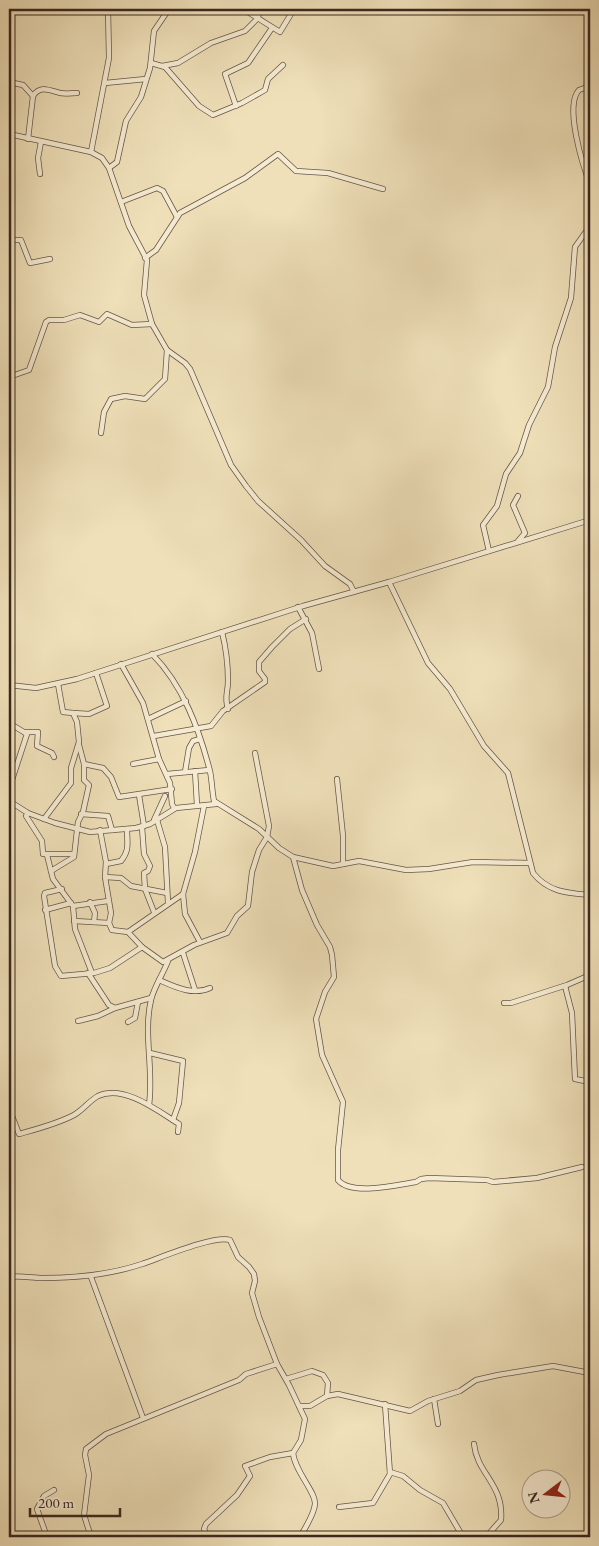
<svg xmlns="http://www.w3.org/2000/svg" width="599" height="1546" font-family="'EB Garamond',serif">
	<rect width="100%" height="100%" fill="#efe0b9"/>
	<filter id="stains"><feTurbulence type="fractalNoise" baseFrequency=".004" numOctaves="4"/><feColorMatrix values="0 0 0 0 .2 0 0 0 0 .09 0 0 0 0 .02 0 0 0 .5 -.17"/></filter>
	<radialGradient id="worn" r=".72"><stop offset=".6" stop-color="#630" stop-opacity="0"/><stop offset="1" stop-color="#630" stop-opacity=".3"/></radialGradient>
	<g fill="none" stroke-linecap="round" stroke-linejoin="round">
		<defs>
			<g id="minor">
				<path d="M243,9L280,32L294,9"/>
				<path d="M151,63L165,67L199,106L213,115L242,103L265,90L268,79L283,65"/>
				<path d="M162,66L178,63L211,43L245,31L257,19L261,9"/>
				<path d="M9,82L23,85L33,96"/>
				<path d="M105,83L146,79"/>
				<path d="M590,86L579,90C564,106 583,166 590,184"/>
				<path d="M236,106L225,74L248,63L272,28"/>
				<path d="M9,134L91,152L102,158L109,168L129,226L147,260L144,295L152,324L167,350L185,363L190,369L231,465L246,486L258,501L301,540L325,566L350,584L354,592"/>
				<path d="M28,139L33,96C40,85 49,90 60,93C65,94 72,93 77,93"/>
				<path d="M91,152L109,58L108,9"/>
				<path d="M109,168L117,162L126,121L141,97L150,68L154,31L169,9"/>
				<path d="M40,174L38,158L41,142"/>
				<path d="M121,202L157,188L163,191L177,217"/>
				<path d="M9,240H21L30,263L50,259"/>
				<path d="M145,258L156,250L180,213L245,178L278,154L296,171L328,173L383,189"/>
				<path d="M9,377L29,370L46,322L49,320H64L80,315L99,322L107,314L132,325L152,324"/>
				<path d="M101,433L104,412L111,399L125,396L145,399L165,379L167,350"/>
				<path d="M518,541L525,533L513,505L518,496"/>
				<path d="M489,551L483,525L497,506L506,474L520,453L529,425L548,387L555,347L571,298L575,247L590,226"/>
				<path d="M389,582L428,663L450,689L484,746L508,773L533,873C548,892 567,893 590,895"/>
				<path d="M298,607L312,633L319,669"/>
				<path d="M222,632C226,648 228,664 228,681C228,693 224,696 228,709"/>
				<path d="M152,654C183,685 199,729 210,771C212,781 212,791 214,801L259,829L279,848L293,857L302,890L317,925L330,947L332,955L334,977L325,992L316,1019L322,1055L343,1102L338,1150V1180C351,1196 397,1185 416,1182L421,1179L429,1178L487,1180L493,1182L537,1178L582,1167"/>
				<path d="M121,664L143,703L159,759L170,783L172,804L174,808"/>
				<path d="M9,685L36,688L77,679L303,606L389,582L590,520"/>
				<path d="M73,713L89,714L107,706L96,673"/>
				<path d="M148,719L186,701"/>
				<path d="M9,723L27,734L9,789"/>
				<path d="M25,732H38L37,746L52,753L54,757"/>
				<path d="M154,736L211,726L223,711L265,682V679L259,671V662L272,647L290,629L306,619"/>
				<path d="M84,764L103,768L111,777L119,797L172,789"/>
				<path d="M133,764L159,759"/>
				<path d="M195,771L197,805"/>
				<path d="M185,772L189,748L193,741L200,739"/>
				<path d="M167,774L209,770"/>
				<path d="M337,779L343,836V864"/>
				<path d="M139,795L144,826"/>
				<path d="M9,801L28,813L55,823L90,832L136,828L150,824L176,808L216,804"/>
				<path d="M28,813L26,816L42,841L43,854H74"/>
				<path d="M81,814L108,816L112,830"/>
				<path d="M44,819L71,783V768L79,742L77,722L73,713L63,712L58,684"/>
				<path d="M154,820L165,796"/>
				<path d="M157,820L165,847L168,903"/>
				<path d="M142,827L144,854L150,866L148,871L144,873L145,889L154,912"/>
				<path d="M100,830L106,862L105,877L111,913L109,923L112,930L128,932L142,947L163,962L194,945L227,933L237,916L248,906L252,872L259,850L267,837L269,826L255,753"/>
				<path d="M47,855L53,879L73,906L75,929L92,973"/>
				<path d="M293,857L333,866L359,861L406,870L429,869L473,862L529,863"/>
				<path d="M106,864L121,861C130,850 127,843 127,829"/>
				<path d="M51,871L74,857L78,822L83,812L89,785L84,780V764L79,745"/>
				<path d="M105,877L121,878L131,886L167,893"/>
				<path d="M62,889L45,893L44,896L55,966L61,976L94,973L110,968L142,947"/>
				<path d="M183,894L185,914L200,942"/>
				<path d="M90,902L95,913L94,922"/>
				<path d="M73,906L108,901"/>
				<path d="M45,910L71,903"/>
				<path d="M74,921L109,923"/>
				<path d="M128,932L183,894L195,852L204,806"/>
				<path d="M183,953L195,990"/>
				<path d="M88,973L109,1005L115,1008L151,998"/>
				<path d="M159,980C175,987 193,996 210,988"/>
				<path d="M565,986L572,1013L575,1079L590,1082"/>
				<path d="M504,1003H511L567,985L590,975"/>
				<path d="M78,1021L98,1016L115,1008"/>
				<path d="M128,1022L135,1018L138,1002"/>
				<path d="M150,1053L183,1061L179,1103L173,1120"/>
				<path d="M149,1105C154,1070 143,1034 151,1000C154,987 163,974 168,961"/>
				<path d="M9,1108L19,1134C37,1129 57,1124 74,1115C83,1110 89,1101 98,1096C124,1084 158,1111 179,1124L178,1132"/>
				<path d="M9,1277C20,1275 32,1278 43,1278C77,1278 109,1275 142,1264C160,1258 214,1235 230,1240L238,1257L249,1267L254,1274L255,1281L252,1293L259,1317L277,1364L289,1385L305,1419L301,1440L293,1453C295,1472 316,1492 315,1504C314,1515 305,1528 300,1537"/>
				<path d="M91,1277L143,1418"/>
				<path d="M286,1379L312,1371L323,1375L328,1383L327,1396"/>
				<path d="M434,1399L438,1424"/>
				<path d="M299,1406H310L327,1396L338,1394L410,1411L428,1401L460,1391L476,1380L498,1375L553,1366L590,1373"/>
				<path d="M474,1444C477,1474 504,1484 501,1520L486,1537"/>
				<path d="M390,1472L403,1476L420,1490L443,1503L463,1537"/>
				<path d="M339,1507L373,1503L390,1474L385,1404"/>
				<path d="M153,1534V1537"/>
				<path d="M47,1537L37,1509L44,1496L54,1490"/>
				<path d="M91,1537L84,1515L89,1475L85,1455L86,1449L106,1434L239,1380L246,1374L277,1364"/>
				<path d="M208,1537L204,1529L206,1524L237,1495L250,1476L245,1466L270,1457L293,1453"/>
			</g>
		</defs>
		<!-- minor casing -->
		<use href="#minor" stroke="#665646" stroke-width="6"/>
		<!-- minor -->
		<use href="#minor" stroke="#f5ebd2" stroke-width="4.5"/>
	</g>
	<!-- margin -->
	<rect width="599" height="1546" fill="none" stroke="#efe0b9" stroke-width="30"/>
	<rect x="10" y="10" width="579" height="1526" fill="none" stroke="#39281f" stroke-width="2.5"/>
	<rect x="15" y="15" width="569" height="1516" fill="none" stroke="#39281f"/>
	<!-- north arrow -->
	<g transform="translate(546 1494) rotate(254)"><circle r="24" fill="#f5ebd2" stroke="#aa9d8a"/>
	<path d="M0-4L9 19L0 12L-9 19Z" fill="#8f2418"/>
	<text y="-8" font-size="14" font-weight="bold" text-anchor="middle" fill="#39281f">N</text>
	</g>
	<!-- scale -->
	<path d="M30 1508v8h90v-8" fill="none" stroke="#39281f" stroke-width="2.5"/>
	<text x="38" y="1508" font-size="15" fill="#39281f" stroke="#f5ebd2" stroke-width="4" paint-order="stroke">200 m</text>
	<rect width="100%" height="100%" filter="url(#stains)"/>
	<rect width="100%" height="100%" fill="url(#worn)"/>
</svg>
